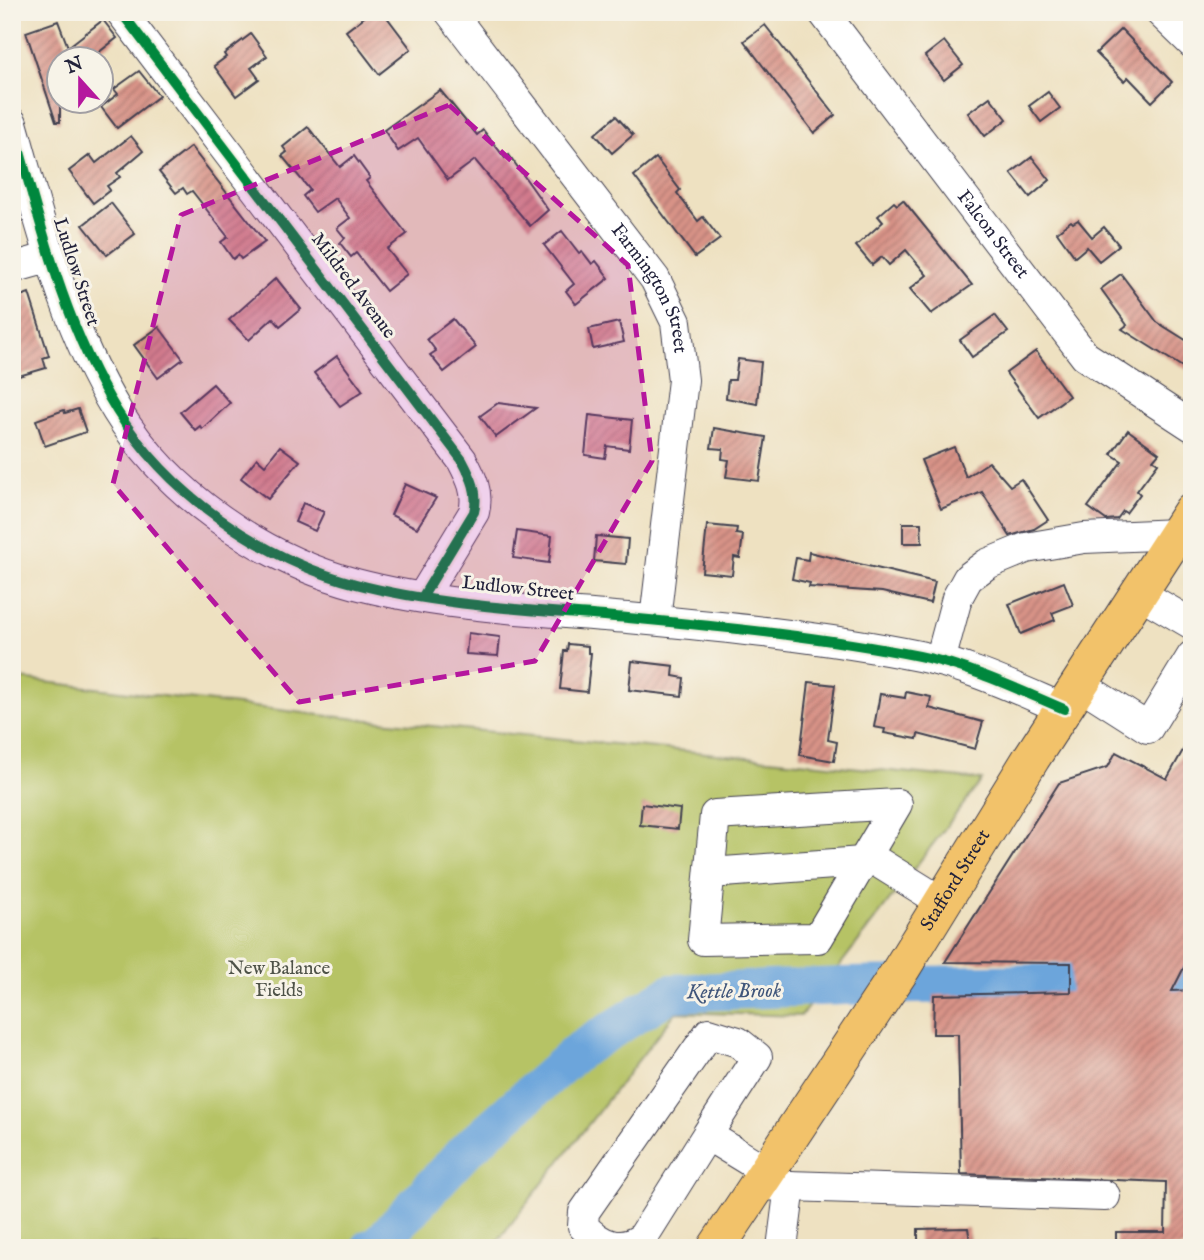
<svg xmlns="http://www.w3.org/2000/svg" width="1204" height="1260" font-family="'IM FELL English',serif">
	<defs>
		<pattern id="building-hatch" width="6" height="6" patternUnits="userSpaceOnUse" patternTransform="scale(1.75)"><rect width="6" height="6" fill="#d89387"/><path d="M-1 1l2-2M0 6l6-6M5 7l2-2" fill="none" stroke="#af7870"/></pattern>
	</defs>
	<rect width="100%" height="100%" fill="#f7f3e8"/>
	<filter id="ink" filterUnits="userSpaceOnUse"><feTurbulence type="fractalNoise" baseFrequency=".0143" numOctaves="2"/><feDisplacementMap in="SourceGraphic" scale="14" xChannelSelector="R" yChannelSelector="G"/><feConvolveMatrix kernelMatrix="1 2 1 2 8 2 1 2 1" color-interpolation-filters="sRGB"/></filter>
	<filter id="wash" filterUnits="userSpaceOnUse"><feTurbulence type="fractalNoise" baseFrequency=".00686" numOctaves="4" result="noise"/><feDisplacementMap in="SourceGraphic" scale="28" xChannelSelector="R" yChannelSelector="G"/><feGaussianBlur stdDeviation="1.57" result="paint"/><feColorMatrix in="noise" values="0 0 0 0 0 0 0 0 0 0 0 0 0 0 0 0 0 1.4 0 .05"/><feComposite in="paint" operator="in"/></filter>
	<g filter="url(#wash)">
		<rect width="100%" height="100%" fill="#eee1c1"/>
		<!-- park -->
		<path fill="#b6c365" stroke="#6c7250" stroke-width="2" d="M12,678L329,716L982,780L801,1016L676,1012L492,1248H12Z"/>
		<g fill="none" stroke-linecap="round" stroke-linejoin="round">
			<!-- river -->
			<path stroke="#6ca5db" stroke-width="38" d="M370,1248L380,1243L464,1152L578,1051L671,993L844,986L1192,981"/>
		</g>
		<g id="blocks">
			<!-- building -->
			<g fill="url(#building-hatch)">
				<path d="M371,12H383L411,49L379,74L346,31Z"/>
				<path d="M103,20L117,38L89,60H60V122H56L26,32L58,21L68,47Z"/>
				<path d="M765,25L835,115L814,133L744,41Z"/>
				<path d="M1121,29L1172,82L1152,102L1128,77L1124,81L1096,53Z"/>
				<path d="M251,34L267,56L251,68L259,79L236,96L214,66L226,57L224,54Z"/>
				<path d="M944,41L963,65L944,80L925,56Z"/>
				<path d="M139,71L159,96L117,128L101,107L118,94L114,89Z"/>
				<path d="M440,90L477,135L483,130L505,158L509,155L548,210L530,226L475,160L448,180L418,138L398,151L384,130Z"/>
				<path d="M1048,92L1060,108L1041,122L1029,106Z"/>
				<path d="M990,97L1007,119L985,136L968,113Z"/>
				<path d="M616,116L633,135L612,153L595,134Z"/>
				<path d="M308,127L340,167L354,156L370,178L366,181L407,234L387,249L407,274L386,291L356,253L351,257L340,243L345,238L337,228L350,218L335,198L315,212L303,196L310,190L282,156L287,152L283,147Z"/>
				<path d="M131,136L143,151L117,173L120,177L107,186L110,190L93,203L69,171L90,155L96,163Z"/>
				<path d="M191,147L265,242L241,259L238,255L233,259L221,242L228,237L192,191L187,194L183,188L176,193L159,172Z"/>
				<path d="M1032,157L1050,180L1030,197L1011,173Z"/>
				<path d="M656,158L680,190L677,193L698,221L703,217L720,239L695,257L634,176Z"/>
				<path d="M903,200L972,285L931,314L910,289L927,275L906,250L889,265L882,257L872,265L856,246L883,222L878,216L894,202L897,205Z"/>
				<path d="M111,203L135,234L107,255L83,225Z"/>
				<path d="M1078,220L1092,237L1104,227L1119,245L1099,261L1087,247L1075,257L1057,232L1071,221L1073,223Z"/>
				<path d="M562,231L579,253L582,251L592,264L596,261L609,278L576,304L566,291L574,284L544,245Z"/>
				<path d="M1121,274L1157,322L1192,344V373L1122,329L1127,325L1101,289Z"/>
				<path d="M276,278L301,309L280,326L273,318L249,340L229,320Z"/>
				<path d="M29,293L49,356L43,358L46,368L12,378V299Z"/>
				<path d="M995,315L1008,332L972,357L960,340Z"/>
				<path d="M453,319L476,347L444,372L430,355L436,351L427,339Z"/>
				<path d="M619,322L624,342L593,349L589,329Z"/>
				<path d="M159,327L183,359L158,378L134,345Z"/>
				<path d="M1036,351L1069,396L1039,418L1006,373Z"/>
				<path d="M337,356L363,391L340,406L314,373Z"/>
				<path d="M738,359L761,362L757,404L726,398L728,380H735Z"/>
				<path d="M213,384L230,403L202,429L200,426L195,430L180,412Z"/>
				<path d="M498,403L536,408L496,437L480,416Z"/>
				<path d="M78,409L86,432L45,446L36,420L64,410L65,413Z"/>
				<path d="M589,415L632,420L629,449L607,446L605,458L585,455Z"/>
				<path d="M714,428L766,437L759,481L726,477L729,460L722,459L723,449L711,448Z"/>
				<path d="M1128,430L1159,453L1153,460L1158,463L1137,491L1140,494L1126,513L1123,511L1117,519L1106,520L1088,507L1122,461L1111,454Z"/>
				<path d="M280,446L300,461L268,499L241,478L257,458L265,465Z"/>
				<path d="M954,447L966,477L989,462L1010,486L1021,479L1048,520L1034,529L1010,536L982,492L941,509L921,460Z"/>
				<path d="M405,484L436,498L417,528L391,515Z"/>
				<path d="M303,503L324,512L315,531L295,522Z"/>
				<path d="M903,523H921L922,543H903Z"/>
				<path d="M707,525L737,528L736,534L743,535L740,558L734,557L732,575L702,572Z"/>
				<path d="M517,531L552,536L549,563L513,558Z"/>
				<path d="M596,536L628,539L626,564L594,561Z"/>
				<path d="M809,552L935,582L930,603L882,592L809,587L810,583L792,579L796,558L808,560Z"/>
				<path d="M1064,582L1073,605L1052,613L1055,620L1021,634L1009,604Z"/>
				<path d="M468,633L500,637L498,656L466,654Z"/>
				<path d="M568,644L588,646V653H591L587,692L560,689L564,651H567Z"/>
				<path d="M632,661L674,666L673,676L684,678L682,696L629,690Z"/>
				<path d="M809,682L835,685L828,740L837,742L834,761L800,755Z"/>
				<path d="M906,692L931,697L929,708L983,722L975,749L918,734L917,739L884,733L885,729L874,727L880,694L905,698Z"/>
				<path d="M1192,734V952L1172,991L1192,990V1248H1116V1232H1165L1166,1182L961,1174L958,1034H933L934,995L1071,992V963L945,962L1059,783L1108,767L1116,752L1167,779Z"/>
				<path d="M642,804L680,809L678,829L640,825Z"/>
				<path d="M968,1228L971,1248H918V1229Z"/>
			</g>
		</g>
	</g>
	<g filter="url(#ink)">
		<use href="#blocks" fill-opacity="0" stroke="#413f4f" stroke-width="2"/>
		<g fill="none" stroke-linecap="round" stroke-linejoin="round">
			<defs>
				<g id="minor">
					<path d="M121,12L462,460C471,477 479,492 474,512L423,596"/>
					<path id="s1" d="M450,12L655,279L676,322L683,380L655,620"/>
					<path id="s2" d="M823,12L1085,356L1192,426"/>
					<path d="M1160,12L1192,43"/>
					<path d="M12,123C40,221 63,323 117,411C168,494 262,559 356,584C443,607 538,610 628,618C725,627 824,637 919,656C969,666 1017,689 1064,709"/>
					<path d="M12,268L51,257"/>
					<path d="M1139,593L1192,624"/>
					<path d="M940,661L957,598L968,578L987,564L1026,548L1084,538L1177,534L1191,542"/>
					<path d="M1079,684L1148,728L1192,656"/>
					<path d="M897,804L818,938L703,940L715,815Z"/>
					<path d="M710,873L876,861L942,902"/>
					<path d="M707,1135L757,1057L738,1042L709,1033L584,1212L583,1226C600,1245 621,1254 643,1237L707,1135L766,1171"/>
					<path d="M757,1185L1105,1196"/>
					<path d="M782,1248L790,1186"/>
				</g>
				<g id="major">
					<path id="s3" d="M716,1248L900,971L1032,757L1192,511"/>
				</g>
			</defs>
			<!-- minor casing -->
			<use href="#minor" stroke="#413f4f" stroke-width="32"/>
			<!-- major casing -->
			<use href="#major" stroke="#413f4f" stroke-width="39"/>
			<!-- minor -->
			<use href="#minor" stroke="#fff" stroke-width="30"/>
			<!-- major -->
			<use href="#major" stroke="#f2c26a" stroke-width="37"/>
			<defs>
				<g id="cycleway">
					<path d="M121,12L462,460C471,477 479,492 474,512L423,596"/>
					<path d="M12,123C40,221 63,323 117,411C168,494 262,559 356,584C443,607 538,610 628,618C725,627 824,637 919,656C969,666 1017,689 1064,709"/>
				</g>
			</defs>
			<!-- cycleway casing -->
			<use href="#cycleway" stroke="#f7f3e8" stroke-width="15"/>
			<!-- cycleway -->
			<use href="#cycleway" stroke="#00873e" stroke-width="10"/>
		</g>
	</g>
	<!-- marked area -->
	<path fill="#b5179e" fill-opacity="0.2" stroke="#b5179e" stroke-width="5" stroke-dasharray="14 9" stroke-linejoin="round" d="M449,105L628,265L652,461L535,661L299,702L113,484L181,215Z"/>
	<g text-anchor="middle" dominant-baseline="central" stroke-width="6" stroke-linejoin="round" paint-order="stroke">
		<!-- street labels -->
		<g font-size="19" fill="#22223b" stroke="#f7f3e8">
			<text stroke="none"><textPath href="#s2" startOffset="280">Falcon Street</textPath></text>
			<text transform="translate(76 272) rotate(72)">Ludlow Street</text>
			<text transform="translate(353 286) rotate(53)">Mildred Avenue</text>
			<text stroke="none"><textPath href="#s1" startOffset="343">Farmington Street</textPath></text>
			<text transform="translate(518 589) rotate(6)">Ludlow Street</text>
			<text stroke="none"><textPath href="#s3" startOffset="439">Stafford Street</textPath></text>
		</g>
		<!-- park labels -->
		<g font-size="19" fill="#4e5248" stroke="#f7f3e8">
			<text x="279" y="969">New Balance<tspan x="279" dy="22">Fields</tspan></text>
		</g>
		<!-- water labels -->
		<g font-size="21" font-style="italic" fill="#40567b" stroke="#f7f3e8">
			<text transform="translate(734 992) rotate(-1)">Kettle Brook</text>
		</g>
	</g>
	<!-- margin -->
	<rect width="1204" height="1260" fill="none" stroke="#f7f3e8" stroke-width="42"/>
	<!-- north arrow -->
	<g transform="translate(80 80) rotate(339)"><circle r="33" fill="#f7f3e8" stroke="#a29fa3" stroke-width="2"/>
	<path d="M0-5L12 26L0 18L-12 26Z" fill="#b5179e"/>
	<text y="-10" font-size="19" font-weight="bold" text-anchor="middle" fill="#22223b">N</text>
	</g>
</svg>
